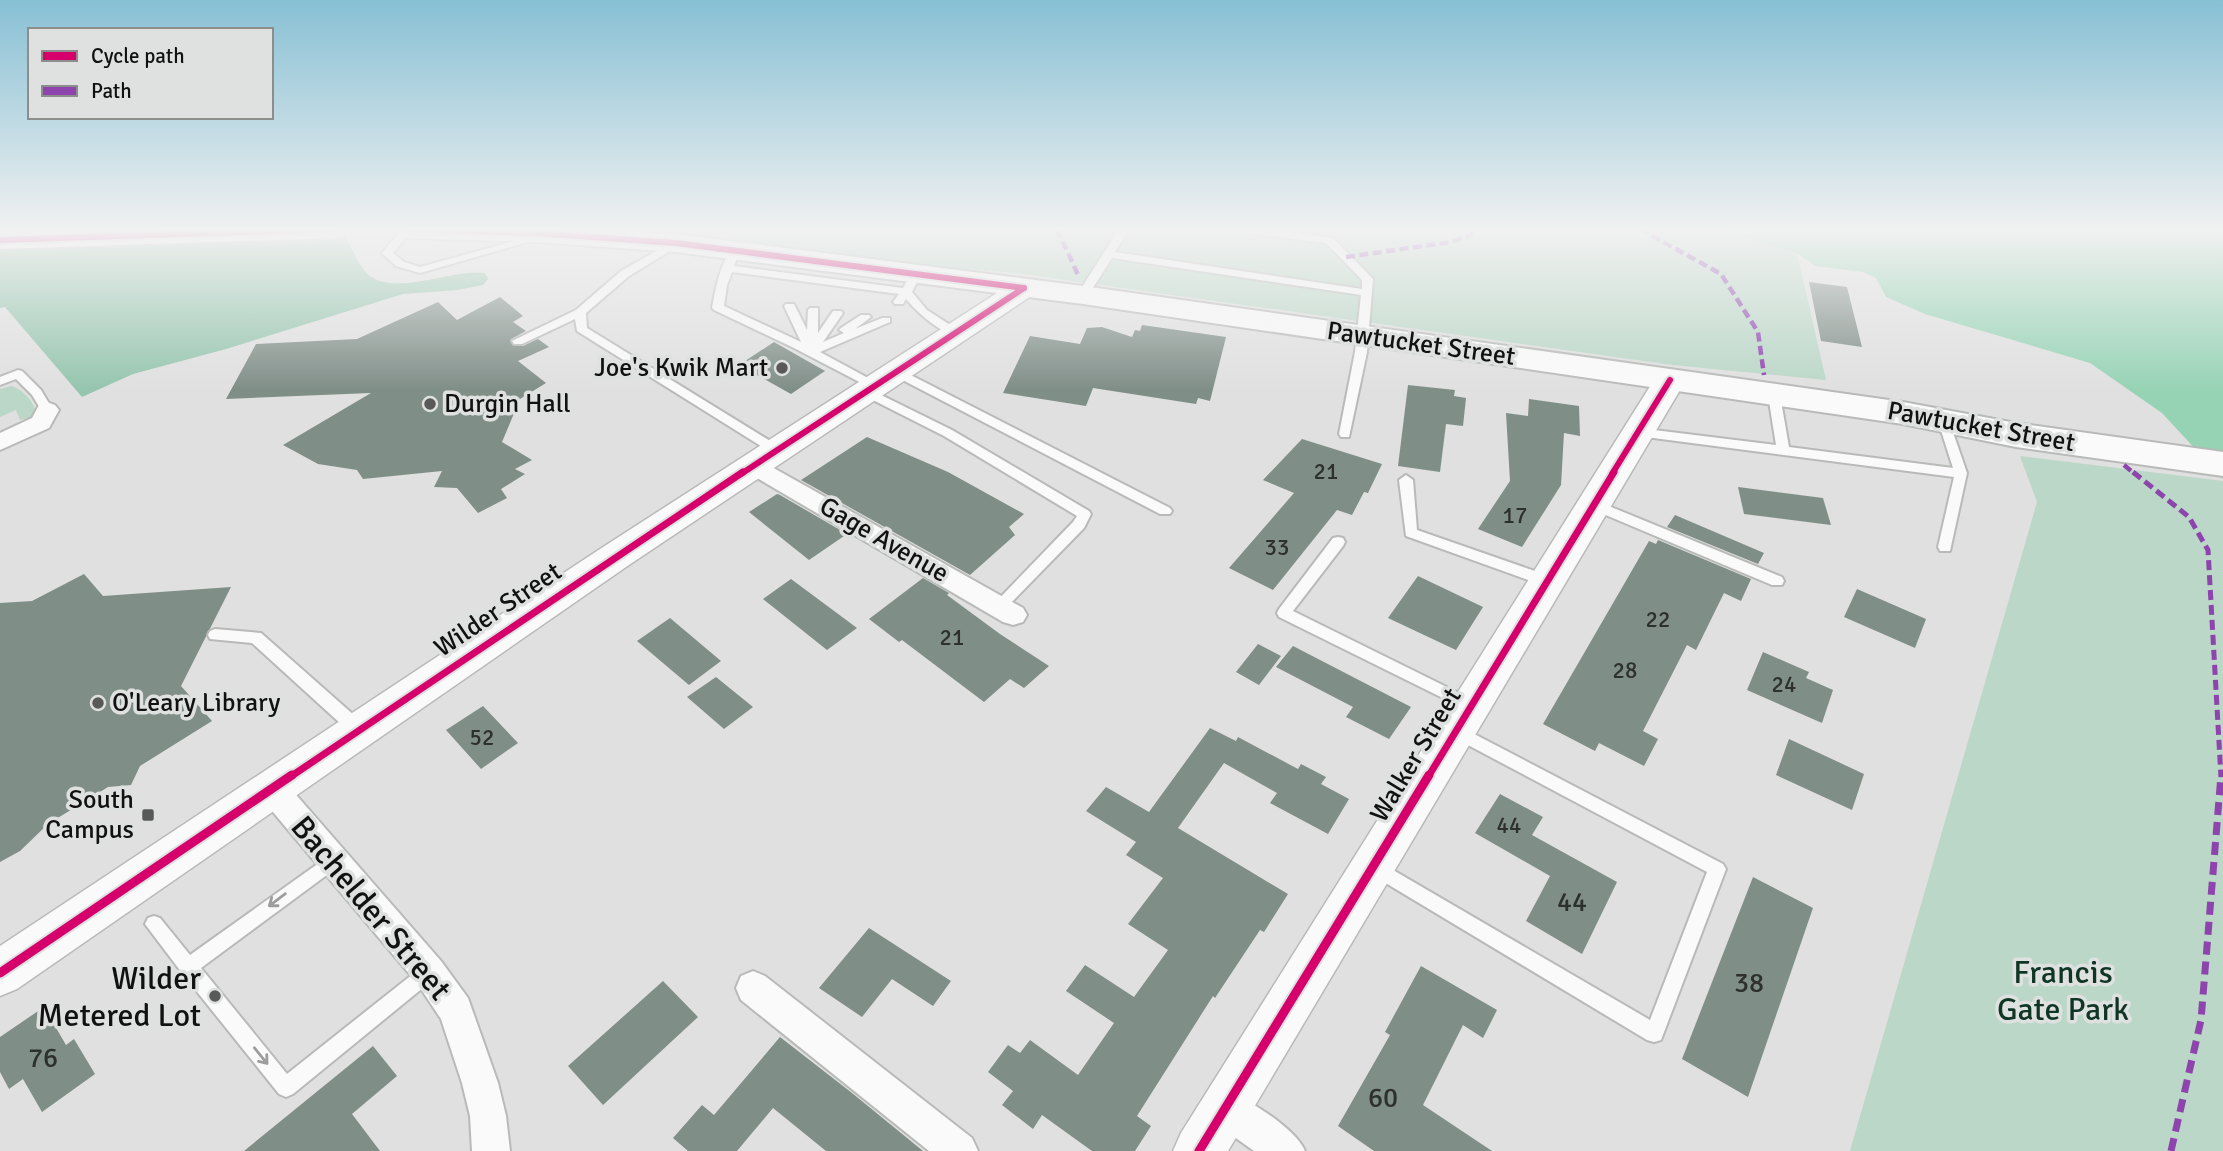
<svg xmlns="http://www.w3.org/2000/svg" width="2223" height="1151" font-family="Signika,sans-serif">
	<rect width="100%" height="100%" fill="#dfe0df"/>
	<!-- green -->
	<g fill="#bad7c7">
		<path d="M645,229H1715L1797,253L1826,380L1672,365L1016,273L953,268Z"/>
		<path d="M11,386C23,389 36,403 36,416L20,420L16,410L0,417V389Z"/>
		<path d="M2020,456L2223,481V1151H1850L2037,502Z"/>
	</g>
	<!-- forest -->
	<path fill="#95c5ae" d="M346,238C353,249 360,269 370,276C398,296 453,268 485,273L488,279L483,285L457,290L403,294L226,349L133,374L82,397L5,307L0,308V248L138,245L228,239Z"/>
	<!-- water -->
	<path fill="#96d3b5" d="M1715,229H2223V479L2162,413L2090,363L1925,314L1886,297L1876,278L1863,272L1815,266L1797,253Z"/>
	<!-- building -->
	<g fill="#808e88">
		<path d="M1809,282L1847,287L1862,347L1821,341Z"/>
		<path d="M500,297L523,316L513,322L526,331L511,339L512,345L523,346L538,339L549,347L518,361L546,383L520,399L502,442L532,460L515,469L525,474L501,489L507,498L478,513L457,488L434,487L442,471L363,479L357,470L318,464L283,445L371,393L226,399L256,344L357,339L438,302L457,320Z"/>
		<path d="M1142,325L1226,337L1210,401L1198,398L1196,404L1093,388L1086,406L1003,393L1030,336L1080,344L1087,328L1102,327L1132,337L1135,330L1140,331Z"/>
		<path d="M774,342L825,371L791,394L739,365Z"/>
		<path d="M1408,385L1455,390L1454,396L1466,398L1463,426L1446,424L1440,472L1398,466Z"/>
		<path d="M1529,399L1579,406L1580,436L1564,433L1561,485L1522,547L1478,529L1510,481L1506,413L1528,416Z"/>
		<path d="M867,437L948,472L1024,514L1009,527L1015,535L970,575L801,480Z"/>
		<path d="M1302,439L1382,464L1368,493L1364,492L1352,515L1337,510L1273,590L1229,568L1294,493L1263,480Z"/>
		<path d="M1738,487L1823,498L1831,525L1744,514Z"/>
		<path d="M777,494L780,495L847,534L809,560L749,512Z"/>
		<path d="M1675,515L1764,553L1758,564L1667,527Z"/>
		<path d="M1658,540L1751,579L1741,601L1724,593L1696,650L1687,645L1643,731L1658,739L1644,766L1599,743L1595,751L1543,724L1649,541L1656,544Z"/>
		<path d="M84,574L103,596L231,587L181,686L212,721L140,766L131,785L108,787L48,824L20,851L0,862V603L32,601Z"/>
		<path d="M1418,576L1483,607L1456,650L1388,618Z"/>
		<path d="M923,578L949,593L947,595L1000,634L1049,666L1024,688L1010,679L984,702L902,640L899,642L869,619Z"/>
		<path d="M791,579L857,628L827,650L763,599Z"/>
		<path d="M1857,589L1926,619L1915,648L1844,617Z"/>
		<path d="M670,618L721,661L689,685L637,641Z"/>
		<path d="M1258,644L1281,656L1259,685L1236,672Z"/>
		<path d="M1293,646L1411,707L1389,739L1346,717L1353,707L1276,667Z"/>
		<path d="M1763,652L1809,672L1806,678L1833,690L1822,723L1747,690Z"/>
		<path d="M716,677L753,707L724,729L687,697Z"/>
		<path d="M483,706L518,743L481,769L446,730Z"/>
		<path d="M1210,728L1236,741L1238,737L1298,769L1301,764L1326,777L1321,784L1349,799L1328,834L1270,803L1277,793L1224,763L1178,828L1288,894L1264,932L1260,930L1215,998L1213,996L1137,1116L1151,1126L1135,1151H1092L1042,1115L1033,1129L1002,1105L1013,1091L988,1072L1008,1045L1020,1053L1030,1040L1078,1075L1114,1023L1066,991L1085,965L1134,997L1168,950L1128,924L1163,878L1126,855L1136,842L1086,811L1106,787L1149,812Z"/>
		<path d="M1789,739L1864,774L1852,810L1776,775Z"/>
		<path d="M1500,794L1543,817L1532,835L1617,882L1582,954L1526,921L1550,876L1475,833Z"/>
		<path d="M1753,877L1813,908L1748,1097L1682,1059Z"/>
		<path d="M869,928L951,981L933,1006L892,979L862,1017L819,988Z"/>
		<path d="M1421,966L1497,1010L1483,1038L1463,1025L1423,1105L1492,1151H1374L1338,1126L1390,1035L1385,1032Z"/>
		<path d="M663,981L698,1017L603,1105L568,1066Z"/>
		<path d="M44,1007L66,1045L74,1039L95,1074L42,1112L23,1079L9,1089L0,1072V1037Z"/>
		<path d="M780,1037L852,1093L923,1151H826L773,1108L737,1151H688L673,1138L702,1105L714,1115Z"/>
		<path d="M373,1046L397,1076L352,1114L380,1151H244Z"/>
	</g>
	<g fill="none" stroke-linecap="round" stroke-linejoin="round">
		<defs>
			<g id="lane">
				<path d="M402,229H413L393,253L404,262L420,267L540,234L545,237L420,273L396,266L382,253Z"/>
				<path d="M1119,229H1129L1115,252L1362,289V280L1326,243L1240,232L1235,229H1266L1333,238L1373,279L1367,352L1349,437H1341L1339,434L1355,352L1361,295L1112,258L1087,297H1079L1077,295Z"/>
				<path d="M676,240L681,243L680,245L629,276L586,313L587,328L780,447L782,450L780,453H772L577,331L575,319L522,344H514L512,341L576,310L621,271Z"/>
				<path d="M735,248L740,251L734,266L903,288L912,272H920L921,274L912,292L927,310L961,332L959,334C942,336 917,312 906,299L903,304H895L893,302L899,294L732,272L727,285L724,306L801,342L784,306L786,304H794L807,330L808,310L810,308H818V333L833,311H841L843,313L823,342L844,333L839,330L841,328L861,315H869L871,317L855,329L882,318H890V322L820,352L881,385L875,389L871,388L792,347L714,310L712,308C715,292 721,256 735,248Z"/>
				<path d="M895,367L1170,508L1172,511L1170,514H1160L891,374V368Z"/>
				<path d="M18,370L22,371L41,390L53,410L51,413H43L32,395L16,379L0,385V377Z"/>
				<path d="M865,387L952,430L1089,511L1091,514L1084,528L1003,611H993L991,607L1073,522L1077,516L944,436L861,394L859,391Z"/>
				<path d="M1774,391L1780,395L1789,447L1953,468L1938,421L1940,418H1948L1967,473L1950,551H1940L1938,547L1954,477L1638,436L1632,432L1638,428L1776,445L1768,395Z"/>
				<path d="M1406,475L1413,480L1417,530L1552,577L1554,581L1552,585H1542L1406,536L1399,480Z"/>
				<path d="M1594,500L1782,577L1784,581L1782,585H1772L1589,508L1587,505L1589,502Z"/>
				<path d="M1338,537L1343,538L1345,542L1343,546L1293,611L1475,701L1478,705L1475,709L1470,711L1465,709L1279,617L1277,613L1279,609L1333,538Z"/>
				<path d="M215,629L261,633L364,724L366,729L364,734L358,735L352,734L252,643L210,639L208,635L210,631Z"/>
				<path d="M1457,725L1723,864L1726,869L1661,1040L1654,1042L1647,1040L1369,873L1367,868L1369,863L1375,860L1381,863L1650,1020L1707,872L1451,736L1449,731L1451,726Z"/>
				<path d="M333,853L339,856L341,861L339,866L201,968L287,1074L423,966L429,963L435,966L438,972L435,978L293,1094L286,1097L279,1094L182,973L145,924L148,918L154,916L160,918L190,955Z"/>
			</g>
			<g id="street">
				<path d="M47,402L55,405L59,410L49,428L0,450V433L32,418L39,405Z"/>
				<path d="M754,457L1023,608L1027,615L1023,622L1013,625L1003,622L745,471L742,465L745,459Z"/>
				<path d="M273,777L284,781L441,961L468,998L498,1083L506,1116L510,1151H472L470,1116L462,1083L441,1019L417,983L262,799L258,790L262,781Z"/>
				<path d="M753,971L765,976L972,1138L978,1151H929L741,1000L736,988L741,976Z"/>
				<path d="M1225,1090C1248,1099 1295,1128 1305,1151H1254L1212,1121L1207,1108L1212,1095Z"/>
			</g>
			<g id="secondary">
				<path d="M1024,279L1034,282L1039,288L1034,294L626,567L17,989L0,996V946L600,549L1014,282Z"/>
				<path d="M1670,370L1681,373L1686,380L1228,1151H1173L1181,1133L1654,380L1659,373Z"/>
			</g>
			<g id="primary">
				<path d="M68,229H348L344,235L334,238L0,249V231Z"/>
				<path d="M393,229H602L676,234L1083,286L1903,402L2016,423L2223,452V476L2016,447L1903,424L1083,304L676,252L536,242L407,238L397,235Z"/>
			</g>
		</defs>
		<!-- lane casing -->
		<use href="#lane" stroke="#b8bab8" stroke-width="4"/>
		<!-- street casing -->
		<use href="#street" stroke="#b8bab8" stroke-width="4"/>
		<!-- secondary casing -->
		<use href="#secondary" stroke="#b8bab8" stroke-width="3"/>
		<!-- primary casing -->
		<use href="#primary" stroke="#b8bab8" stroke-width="4"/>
		<!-- lane -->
		<use href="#lane" fill="#fafafa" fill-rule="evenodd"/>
		<!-- street -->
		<use href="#street" fill="#fafafa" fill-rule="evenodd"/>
		<!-- secondary -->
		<use href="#secondary" fill="#fafafa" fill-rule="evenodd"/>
		<!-- primary -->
		<use href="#primary" fill="#fafafa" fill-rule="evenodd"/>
		<!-- quiet-far2 -->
		<g stroke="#8e44ad" stroke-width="4.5" stroke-dasharray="9 4.5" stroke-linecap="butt">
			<path d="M1057,229L1079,277"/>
			<path d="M1640,229L1721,274L1758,332L1764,375"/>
			<path d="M1346,257L1451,242L1472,234L1474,229"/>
			<path d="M2124,465L2135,474"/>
		</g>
		<!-- quiet-far1 -->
		<path stroke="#8e44ad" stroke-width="5" stroke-dasharray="10 5" stroke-linecap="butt" d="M2133,472L2189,517L2208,550L2221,777"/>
		<!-- quiet -->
		<path stroke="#8e44ad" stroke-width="7" stroke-dasharray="13 7" stroke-linecap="butt" d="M2171,1151L2201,1020L2221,775"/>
		<defs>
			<g id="cycleway-far2">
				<path d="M407,229L536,233L676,243L1024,288"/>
				<path d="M0,240L334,229"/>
				<path d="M741,474L1024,288"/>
				<path d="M1612,474L1670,380"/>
			</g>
			<g id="cycleway-far1">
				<path d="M290,777L743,472"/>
				<path d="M1428,777L1614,472"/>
			</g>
			<g id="cycleway">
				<path d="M0,973L292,775"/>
				<path d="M1199,1151L1429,775"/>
			</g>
		</defs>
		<!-- cycleway-far2 casing -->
		<use href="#cycleway-far2" stroke="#dee1df" stroke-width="10"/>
		<!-- cycleway-far1 casing -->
		<use href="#cycleway-far1" stroke="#dee1df" stroke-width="11"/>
		<!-- cycleway casing -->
		<use href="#cycleway" stroke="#dee1df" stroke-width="13"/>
		<!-- cycleway-far2 -->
		<use href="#cycleway-far2" stroke="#d6006c" stroke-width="6"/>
		<!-- cycleway-far1 -->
		<use href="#cycleway-far1" stroke="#d6006c" stroke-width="7"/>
		<!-- cycleway -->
		<use href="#cycleway" stroke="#d6006c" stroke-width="9"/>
	</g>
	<!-- one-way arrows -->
	<defs><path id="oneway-shaft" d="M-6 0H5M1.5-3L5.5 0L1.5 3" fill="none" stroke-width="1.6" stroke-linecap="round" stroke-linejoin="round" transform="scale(1.75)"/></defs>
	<g stroke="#9c9d9c">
		<use href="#oneway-shaft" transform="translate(277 900) rotate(143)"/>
		<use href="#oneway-shaft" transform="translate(261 1056) rotate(51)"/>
	</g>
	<!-- sky -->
	<linearGradient id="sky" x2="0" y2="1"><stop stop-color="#87c0d4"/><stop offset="0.59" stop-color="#f1f1f1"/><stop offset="1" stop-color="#f1f1f1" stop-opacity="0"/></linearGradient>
	<rect width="2223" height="390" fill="url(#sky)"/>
	<!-- markers -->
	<g fill="#585958" stroke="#dee1df" stroke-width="2.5">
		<circle cx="782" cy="368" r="7"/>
		<circle cx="430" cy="404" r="7"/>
		<circle cx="98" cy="703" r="7"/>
		<rect x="141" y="808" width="14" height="14" rx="3.5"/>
		<circle cx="215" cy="996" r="7"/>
	</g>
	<g text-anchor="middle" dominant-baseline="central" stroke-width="7" stroke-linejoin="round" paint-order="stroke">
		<!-- number labels -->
		<g font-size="23" fill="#2c302e">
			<text x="1326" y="471">21</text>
			<text x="1515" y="515">17</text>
			<text x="1277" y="547">33</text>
			<text x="1658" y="619">22</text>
			<text x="952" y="637">21</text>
			<text x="1625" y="670">28</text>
			<text x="1784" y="684">24</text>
			<text x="482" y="737">52</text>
			<text x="1509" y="825">44</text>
		</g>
		<!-- street labels -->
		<g font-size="26" fill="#101110" stroke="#dee1df">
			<text transform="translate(1421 344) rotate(8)">Pawtucket Street</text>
			<text transform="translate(1981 427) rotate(10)">Pawtucket Street</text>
			<text transform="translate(884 540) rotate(30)">Gage Avenue</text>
			<text transform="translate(498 610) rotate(-34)">Wilder Street</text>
			<text transform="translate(1416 755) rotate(-59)">Walker Street</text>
		</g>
		<!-- poi labels -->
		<g font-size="26" fill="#101110" stroke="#dee1df" text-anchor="end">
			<text x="768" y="368">Joe's Kwik Mart</text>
			<text x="444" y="404" text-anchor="start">Durgin Hall</text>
			<text x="112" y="703" text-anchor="start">O'Leary Library</text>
			<text x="134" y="800">South<tspan x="134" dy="30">Campus</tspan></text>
		</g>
		<!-- near-number labels -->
		<g font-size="28" fill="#2c302e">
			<text x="1572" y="902">44</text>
			<text x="1749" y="983">38</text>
			<text x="43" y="1058">76</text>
			<text x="1383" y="1098">60</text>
		</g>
		<!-- near-street labels -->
		<g font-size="32" fill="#101110" stroke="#dee1df">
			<text transform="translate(371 908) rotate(50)">Bachelder Street</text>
		</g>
		<!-- near-park labels -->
		<g font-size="32" fill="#0f3625" stroke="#dee1df">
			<text x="2063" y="972">Francis<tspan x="2063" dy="37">Gate Park</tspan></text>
		</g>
		<!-- near-poi labels -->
		<g font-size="32" fill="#101110" stroke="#dee1df" text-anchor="end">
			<text x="201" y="978">Wilder<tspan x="201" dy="37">Metered Lot</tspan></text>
		</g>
	</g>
	<!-- legend -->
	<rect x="28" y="28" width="245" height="91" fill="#dee1df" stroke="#8c8e8c" stroke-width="2"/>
	<rect x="42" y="51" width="35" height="10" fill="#d6006c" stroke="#8c8e8c" stroke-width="2"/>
	<text x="91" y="63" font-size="21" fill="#101110">Cycle path</text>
	<rect x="42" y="86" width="35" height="10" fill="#8e44ad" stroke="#8c8e8c" stroke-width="2"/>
	<text x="91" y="98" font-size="21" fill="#101110">Path</text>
</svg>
